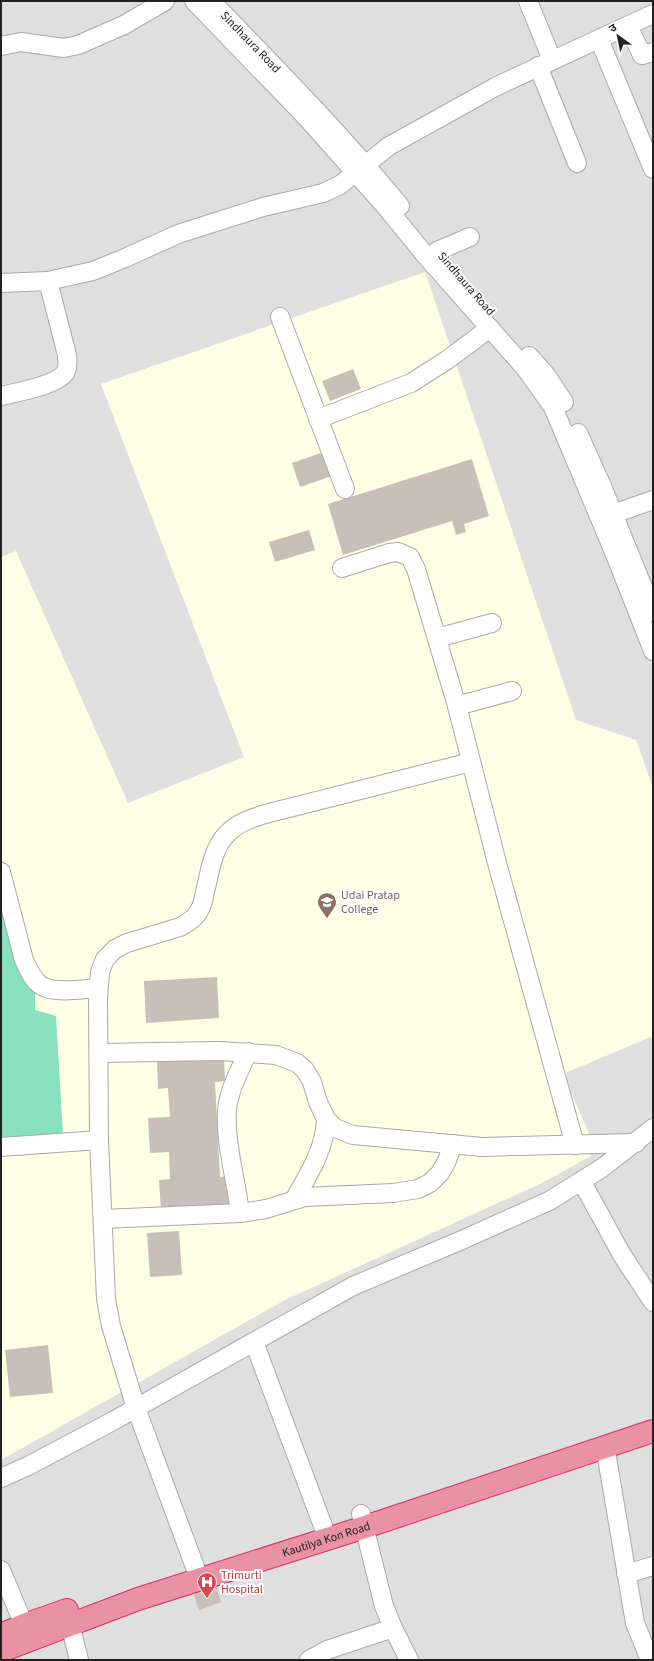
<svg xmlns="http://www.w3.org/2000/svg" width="654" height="1661" font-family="'Source Sans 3','Noto Sans Devanagari',sans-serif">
	<rect width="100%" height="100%" fill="#f2efe9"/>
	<!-- residential -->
	<rect fill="#e0dfdf" x="1" y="1" width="652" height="1659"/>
	<!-- education -->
	<path fill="#ffffe5" d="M425,272L576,720L636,740L653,788V1036L563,1074L588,1131L591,1156L542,1183L285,1300L1,1460V557L16,551L128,803L244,757L101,384Z"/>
	<!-- pitch -->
	<path fill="#88e0be" d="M1,865L35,968V1010L56,1016L63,1135L1,1141Z"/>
	<!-- building -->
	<g fill="#c7bfb8">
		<path d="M353,369L361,389L330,401L322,381Z"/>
		<path d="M324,452L332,476L300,487L292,463Z"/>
		<path d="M472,459L489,516L464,524L466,532L456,535L452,521L343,555L328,504Z"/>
		<path d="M309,530L315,550L275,562L269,542Z"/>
		<path d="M217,977L219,1018L146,1023L144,981Z"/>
		<path d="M224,1057L225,1081L215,1082L220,1177L231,1176L232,1206L161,1210L159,1180L170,1179L169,1152L150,1153L148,1118L170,1117L168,1088L158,1089L157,1061Z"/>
		<path d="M179,1231L182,1275L150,1277L147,1233Z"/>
		<path d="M48,1345L53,1393L10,1397L5,1350Z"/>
		<path d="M216,1586L221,1602L199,1610L194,1595Z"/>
	</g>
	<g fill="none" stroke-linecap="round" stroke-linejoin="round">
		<defs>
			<g id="minor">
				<path d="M194,1L308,119L386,207L426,256L525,368L553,407L614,552L653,651"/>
				<path id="s1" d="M211,1C276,68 341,134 400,206"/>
				<path d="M528,1L552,60"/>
				<path d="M628,26L642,55L653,52"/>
				<path d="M599,39L653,169"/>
				<path d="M1,46L21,42L64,48L78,45L124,25L165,1"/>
				<path d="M538,66L577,163"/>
				<path d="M437,251L470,237"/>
				<path d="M1,283L48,281L93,271L125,258L178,234L263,207L323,193L340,185L389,146L497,86L653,14"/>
				<path d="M280,317L345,489"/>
				<path d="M529,356L546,375L564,402"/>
				<path d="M1,396C17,392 55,386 65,373C69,367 67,361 67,355L48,281"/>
				<path d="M318,419L411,383L447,360L490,328"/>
				<path d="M578,433L602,486L653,612"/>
				<path d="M613,514L653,500"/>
				<path d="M342,568L389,553L398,552L410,557L416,569L457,706L497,863L575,1145"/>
				<path d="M437,638L492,623"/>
				<path d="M457,706L512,691"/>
				<path d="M1,872L24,960C28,969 33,981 42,986C55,994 83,989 98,988"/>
				<path d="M99,1053L219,1051L276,1055L297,1063L305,1070L312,1082L318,1102L326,1119L335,1128L353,1135L482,1147L636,1143"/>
				<path d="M1,1147L99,1140"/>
				<path d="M582,1182L622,1255L653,1302"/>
				<path d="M294,1200C309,1174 325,1149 326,1119"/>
				<path d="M240,1213C236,1178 225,1145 227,1110C229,1089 240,1070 248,1052"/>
				<path d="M103,1219L240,1213L266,1209L305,1197L393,1193L418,1189L430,1183L440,1173L446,1163L453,1144"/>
				<path d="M254,1342L323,1526"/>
				<path d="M605,1446L635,1623L650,1660"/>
				<path d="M1,1478L28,1466L113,1421L353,1286L462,1240L549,1201L602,1168L653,1128"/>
				<path d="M361,1514L384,1606L393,1628L409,1660"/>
				<path d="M195,1567L136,1408L111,1326L106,1299L99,1140L98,999L100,972L105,959L115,949L127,943L180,927C188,923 196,918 200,909C203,904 204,897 205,892C210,871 213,845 230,831C241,821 256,817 269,813L471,762"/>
				<path d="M1,1570L24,1625"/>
				<path d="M626,1574L653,1566"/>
				<path d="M70,1624L79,1660"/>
				<path d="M309,1660L327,1650L393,1628"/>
			</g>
			<g id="highway">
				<path d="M1,1635L24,1625L67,1610"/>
				<path id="s2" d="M1,1651L138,1599L365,1527L653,1431"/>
			</g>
		</defs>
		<!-- minor casing -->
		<use href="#minor" stroke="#a9a9a9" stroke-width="20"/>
		<!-- highway casing -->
		<use href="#highway" stroke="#dc2a67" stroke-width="24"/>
		<!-- minor -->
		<use href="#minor" stroke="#fff" stroke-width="18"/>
		<!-- highway -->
		<use href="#highway" stroke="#e892a2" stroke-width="22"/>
	</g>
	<!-- icons -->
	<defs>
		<symbol id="university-pin" viewBox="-11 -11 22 30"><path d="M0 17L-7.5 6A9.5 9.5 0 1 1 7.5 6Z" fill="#8d6e63" stroke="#fff"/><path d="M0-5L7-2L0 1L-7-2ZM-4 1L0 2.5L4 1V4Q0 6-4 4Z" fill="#fff"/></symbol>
		<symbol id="hospital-pin" viewBox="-11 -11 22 30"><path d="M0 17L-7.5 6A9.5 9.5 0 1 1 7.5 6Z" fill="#e0444e" stroke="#fff"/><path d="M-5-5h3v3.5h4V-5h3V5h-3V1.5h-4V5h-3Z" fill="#fff"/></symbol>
	</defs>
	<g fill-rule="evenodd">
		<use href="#university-pin" x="316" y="891" width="22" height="30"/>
		<use href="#hospital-pin" x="196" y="1571" width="22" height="30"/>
	</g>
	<g text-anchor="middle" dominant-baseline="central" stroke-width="4" stroke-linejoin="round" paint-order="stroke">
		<!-- street labels -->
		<g font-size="12" fill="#222" stroke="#fff">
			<text stroke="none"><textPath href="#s1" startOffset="57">Sindhaura Road</textPath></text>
			<text transform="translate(466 284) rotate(49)">Sindhaura Road</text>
			<text stroke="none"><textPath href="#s2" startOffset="344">Kautilya Kon Road</textPath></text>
		</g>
		<!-- education labels -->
		<g font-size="12" fill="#785e54" stroke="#fff" text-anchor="start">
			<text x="341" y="895">Udai Pratap<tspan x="341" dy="14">College</tspan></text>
		</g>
		<!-- health labels -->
		<g font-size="12" fill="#be3a42" stroke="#fff" text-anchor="start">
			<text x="221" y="1575">Trimurti<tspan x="221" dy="14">Hospital</tspan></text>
		</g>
	</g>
	<!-- border -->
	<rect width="654" height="1661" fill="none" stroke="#222222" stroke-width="4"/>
	<!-- north arrow -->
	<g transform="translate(618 36) rotate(327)" stroke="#ffffff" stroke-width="3" paint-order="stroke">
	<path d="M0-3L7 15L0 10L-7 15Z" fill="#222222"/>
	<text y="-6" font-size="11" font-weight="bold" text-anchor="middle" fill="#222222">उ</text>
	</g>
</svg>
